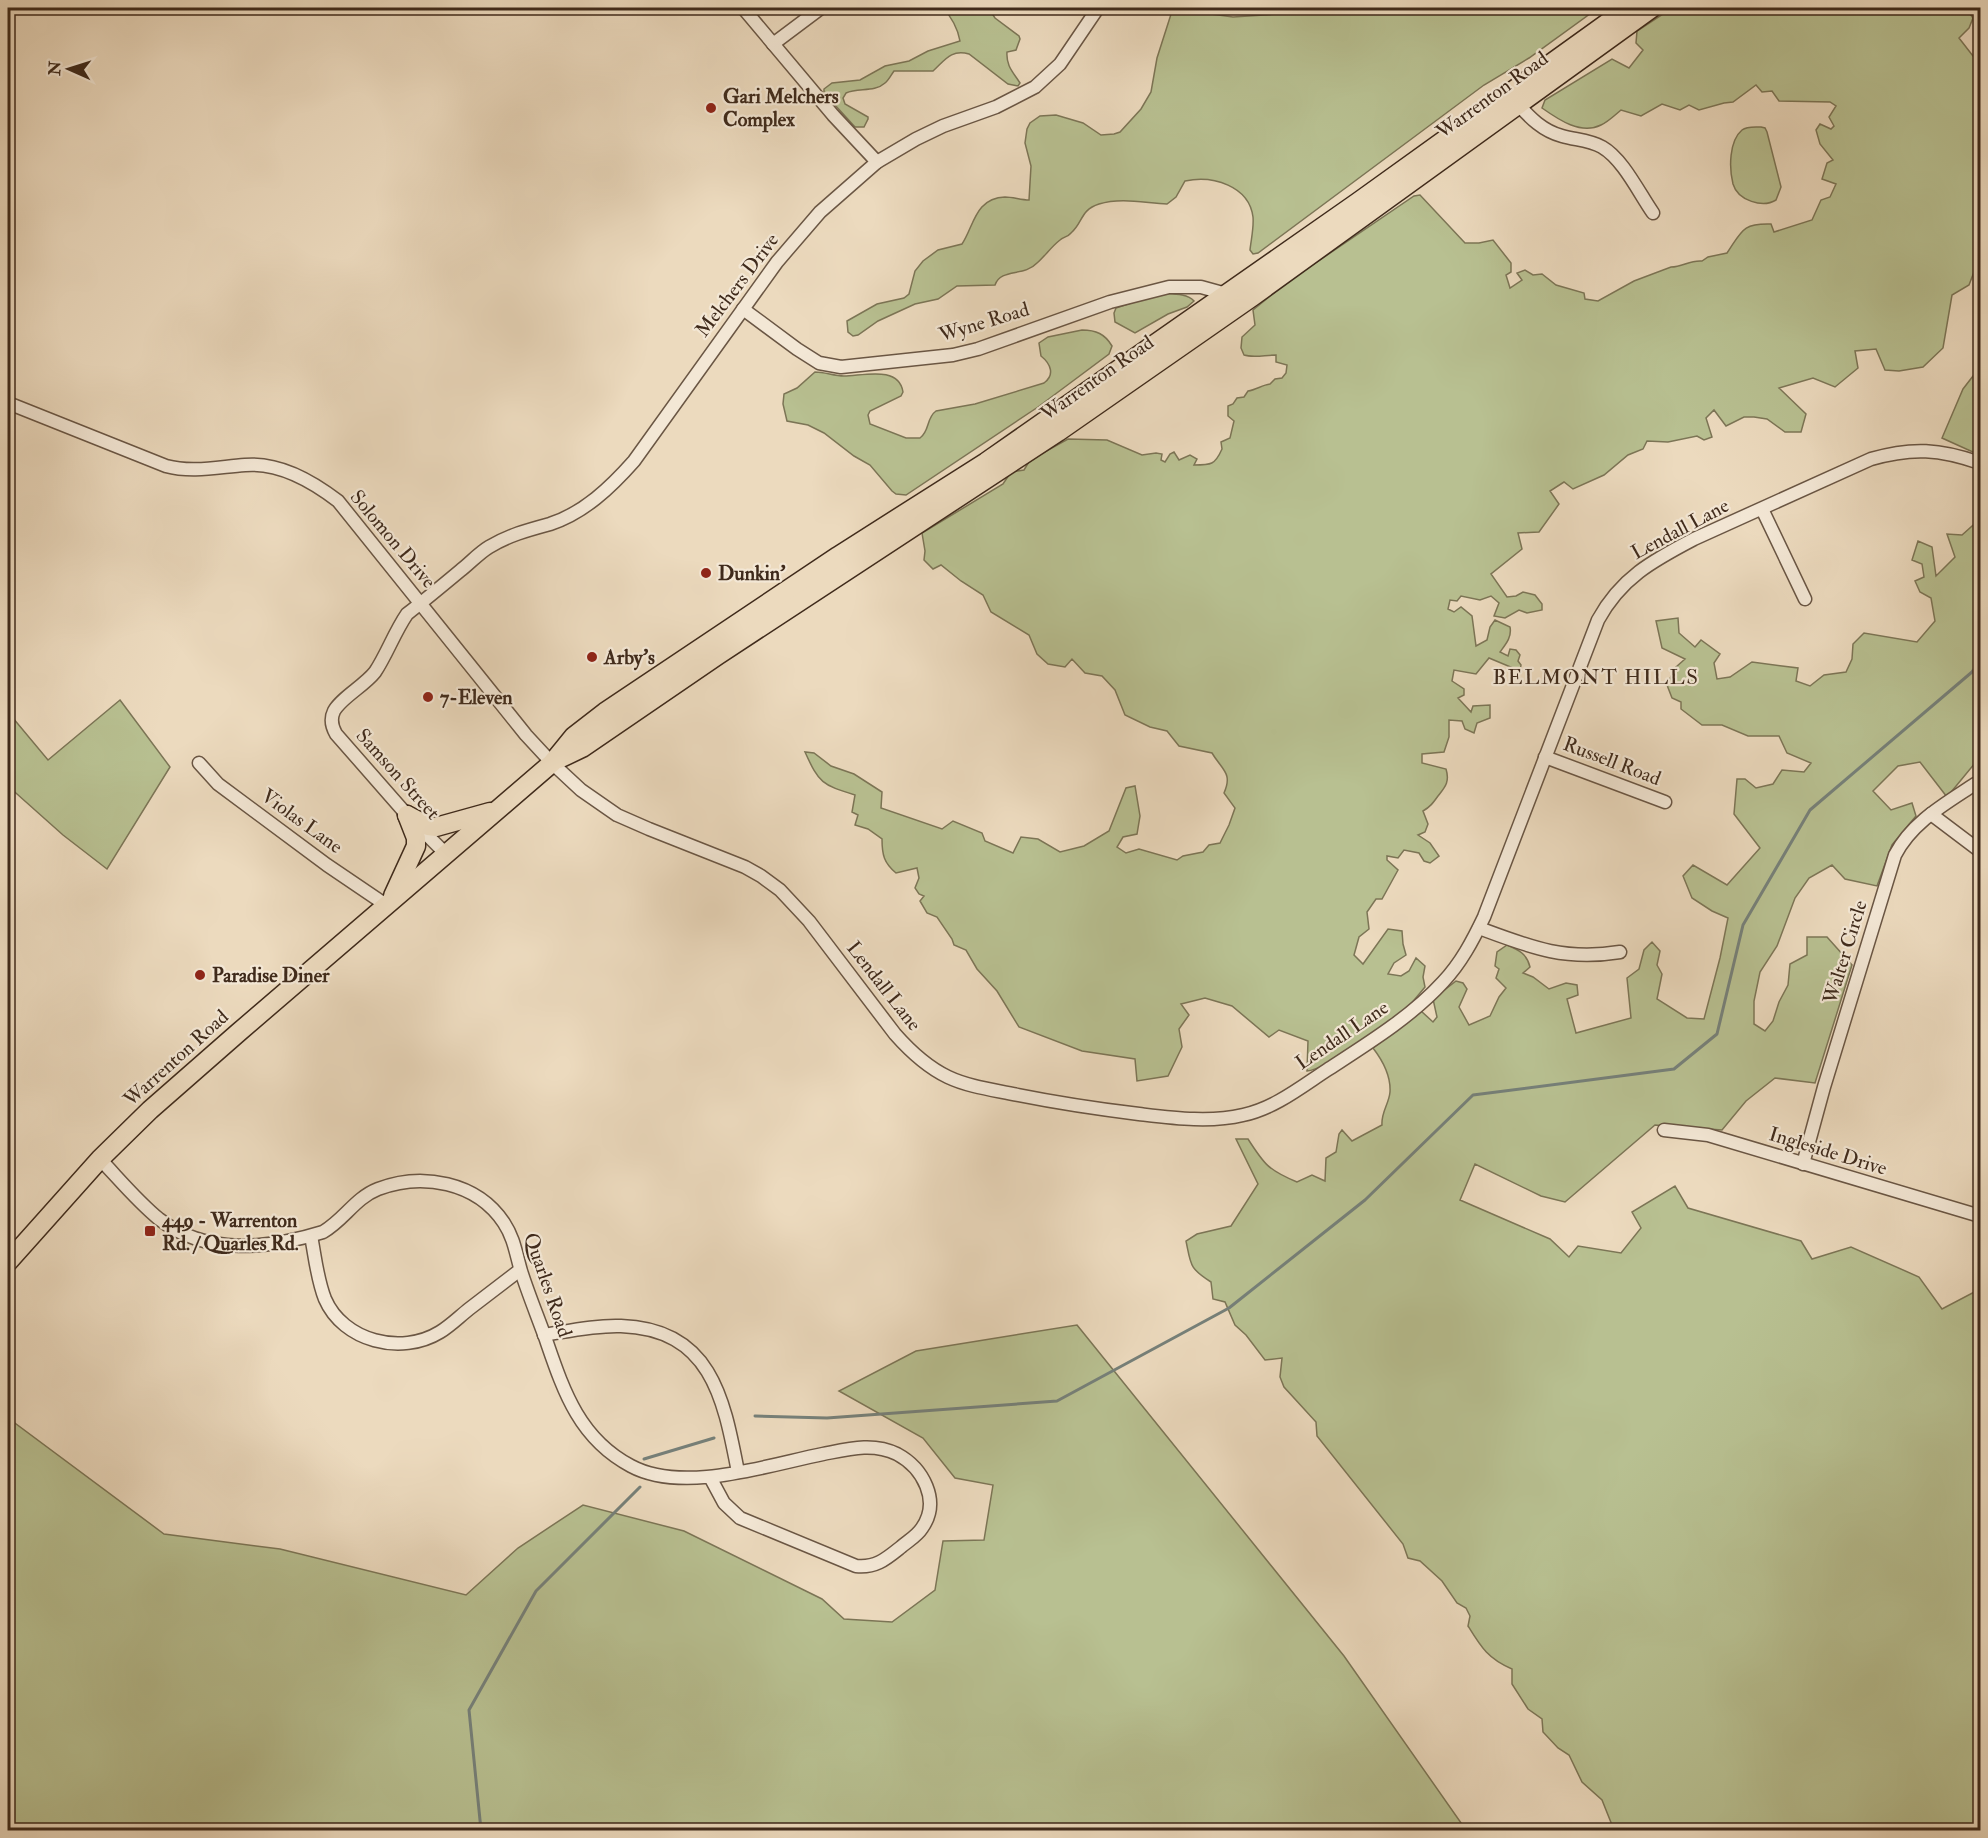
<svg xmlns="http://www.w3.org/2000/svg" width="1988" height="1838" font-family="'IM FELL Double Pica',serif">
	<rect width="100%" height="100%" fill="#ecdabe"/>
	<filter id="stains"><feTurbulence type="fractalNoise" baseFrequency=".00333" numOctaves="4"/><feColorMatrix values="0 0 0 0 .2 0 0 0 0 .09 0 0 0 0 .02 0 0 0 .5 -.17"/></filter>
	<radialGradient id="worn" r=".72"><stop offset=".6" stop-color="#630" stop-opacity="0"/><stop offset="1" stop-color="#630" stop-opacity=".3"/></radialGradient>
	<!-- green -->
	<g fill="#b8c091" stroke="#7c7556" stroke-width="1.5">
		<path d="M943,8H993V15L995,18L1019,36L1020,39L1016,50L1007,52C1006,66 1013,72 1020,83L1018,86L1008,84L969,54C951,49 945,60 933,71H894C891,75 889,80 885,83C874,93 858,87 846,93L843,98L845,104L868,117V119L864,127H855L824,93V89L832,83L860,80L885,66L909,61L928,51L960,41C958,29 951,16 943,8Z"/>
		<path d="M1173,8H1192L1211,14L1233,17L1294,13L1329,8H1598L1529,58L1484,85L1258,253L1253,254L1250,250C1251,240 1254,228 1253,217C1249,186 1213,175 1185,181L1176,197L1167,204C1145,203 1121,197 1099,204C1080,210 1083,223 1071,233C1068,237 1063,237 1060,240C1051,247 1045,256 1037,263C1024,277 1001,268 995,285L957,286L938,299L915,304L878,321L858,335L853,336L848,332L847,321L877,304L904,298L909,294L915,271L923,261L938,250L962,244C974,226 975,198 1005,197C1013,197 1021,200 1029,200L1031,166L1025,143L1027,129L1030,123L1040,116L1056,115L1083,123L1101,135L1114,134L1120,132L1141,109L1151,92L1157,58Z"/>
		<path d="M1672,8H1942L1950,13L1958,8L1968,11L1973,18L1969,28L1959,38L1980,65V274L1974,272L1969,285L1952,295L1943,348L1923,367L1899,371L1885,370L1876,349L1855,351L1858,368L1835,387L1813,378L1779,388L1806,414L1801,432H1785L1767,419L1754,417H1744L1726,426L1714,410L1706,418L1712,437L1704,440L1697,436L1668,442L1647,441L1643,449L1628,455L1604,475L1573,489L1564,482L1550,491L1559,504L1539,532L1518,533L1522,549L1491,574L1507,597L1516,596L1523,592L1535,595L1542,604V610L1527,613L1519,610L1505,618L1494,616L1499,603L1491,596L1480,600L1461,596L1457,601L1450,600L1448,609L1454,612L1461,607L1472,616L1476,646L1487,640L1490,627L1495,620L1510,627C1512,637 1506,644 1500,652L1508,656L1510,649L1516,650L1520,655L1518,661L1521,665L1520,671L1489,658L1476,674L1454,670L1452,681L1464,689V695L1458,698L1471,712L1473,706L1490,705V718L1477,723L1474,733L1465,729L1462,721L1449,720V737L1444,752L1422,754V763L1446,769C1450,782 1445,787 1438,796C1433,803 1430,807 1423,811L1428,824L1425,832L1418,835L1430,843L1439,856L1430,863L1424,861L1419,853L1404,850L1398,858L1387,856V860L1398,870L1382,899H1376L1367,912L1369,929L1359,937L1354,955L1363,964L1388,929L1402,931L1403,944L1406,955L1394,963L1388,974L1401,976L1409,971L1416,958L1425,966L1423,977L1425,987C1420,993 1415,999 1410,1005C1392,1021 1328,1069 1307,1071L1308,1041L1279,1030L1269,1037L1232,1006L1205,998L1181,1004L1189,1015L1179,1029L1182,1047L1168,1076L1137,1081L1135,1059L1082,1051L1019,1027L997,991L977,969L966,950L954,945L952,939L937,917L927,913L920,901L924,896L919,894L915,888L919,878L917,868L896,873C884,863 882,855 882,839L868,829L855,825L858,815L852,812L855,795C822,785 819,783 805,752L814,753L831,766L854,774L882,792L881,808L942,829L953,821L982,833L985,841L1013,853L1021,837L1038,839L1060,852L1084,846L1109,831L1126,788L1135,786L1140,816L1137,834L1123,837L1117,847L1126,853L1139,849L1177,860L1183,856L1203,852L1209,845L1220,843L1229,825L1235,808L1224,793C1233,773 1222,770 1212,753L1179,746L1167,731L1150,727L1125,715L1115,690L1102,676L1085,673L1072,659L1065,667L1048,664L1037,654L1029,635L991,612L983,595L961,581L941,565L933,569L924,560L925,551L922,533L1003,484L1011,472L1024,470L1030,460L1068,439L1107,440L1142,455L1156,453L1162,454L1161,460L1165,462L1170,454L1174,452L1179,460L1190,455L1197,459L1194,465C1211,465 1215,465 1222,449L1221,442L1230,438L1234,421L1228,416V406L1233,404L1237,398L1244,397L1248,391C1256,390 1262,385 1270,384L1275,379L1282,378L1286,373L1287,365L1276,362V355C1265,355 1253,358 1244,355L1241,348L1242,337L1255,325L1253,310L1286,283L1414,196L1420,195L1465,243H1479L1493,240L1511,263V272L1506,275L1510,288L1522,280L1517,273L1525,270L1533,275L1542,274L1556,285L1584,293L1585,299L1598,301L1634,281L1671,267C1683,267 1689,260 1702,261L1708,257L1727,253C1742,231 1742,223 1771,224L1774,232L1812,220L1821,200L1830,197L1836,184L1822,179L1827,163L1833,160L1820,144L1816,130L1820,124L1831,129L1834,126L1829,117L1836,106L1830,102L1779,101L1772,91L1762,92L1756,85L1733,102L1724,103L1699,110L1689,105L1680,110L1662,104L1641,116L1621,110C1615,115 1608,122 1601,125C1581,135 1559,120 1542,108L1545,100L1612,59L1629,68L1643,50L1636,43L1637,31Z"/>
		<path d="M1761,127L1765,128L1767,132L1781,187L1776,200C1763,208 1738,201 1733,184C1729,168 1729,141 1742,130C1747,126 1755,127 1761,127Z"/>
		<path d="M1161,293C1171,294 1187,293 1194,301L1187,307L1168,314L1135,333L1115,322L1114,313L1116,308Z"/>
		<path d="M1082,330C1096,330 1105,334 1112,346L1109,354L1038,407L906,495L896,494L892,491L870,465L854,456L824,433L808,425L787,421L783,404L784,394L797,388L815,372C825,372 834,376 844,376C862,376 899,365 903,392L901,396L870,411L868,415L870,424L906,438H920C930,431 926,418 936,411L975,404L1044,383C1055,375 1051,364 1041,356L1039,343L1048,337Z"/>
		<path d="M1980,367V453H1975L1942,438L1963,389Z"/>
		<path d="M1980,519V757L1947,797L1920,762L1898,766L1873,791L1891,810L1912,803L1916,816L1892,845L1877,886L1845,879L1832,865L1809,878L1795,898L1777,946L1760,972L1754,1001V1024L1765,1031L1773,1021L1779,1002L1788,985L1790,964L1807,955V937H1827L1852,965L1815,1083L1775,1078L1746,1101L1722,1130L1655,1125L1565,1202L1541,1196L1475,1164L1460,1200L1550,1239L1569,1257L1578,1246L1621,1253L1641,1228L1632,1212L1675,1186L1688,1208L1801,1241L1812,1259L1851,1247L1919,1277L1942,1309L1980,1289V1830H1614L1602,1800L1582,1782L1569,1755L1558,1748L1543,1732L1542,1719L1528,1709L1512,1684V1669C1488,1659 1481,1647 1468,1626L1470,1616L1466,1608L1457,1603L1442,1581L1420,1561L1408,1558L1403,1544L1317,1436L1316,1422L1284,1387L1280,1377L1282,1358L1265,1360L1246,1335L1235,1325L1225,1302L1213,1299L1211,1282C1189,1268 1191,1265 1186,1241L1197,1234L1231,1226L1258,1184L1236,1139H1248C1264,1164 1268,1170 1297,1182L1312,1175L1325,1181L1326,1158L1336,1152L1339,1134L1342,1130L1352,1141L1382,1125C1381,1112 1389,1104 1390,1092C1391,1075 1383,1061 1373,1048L1421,1011L1433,1022L1437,1017L1433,999L1456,981L1463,983L1467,989L1459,1007L1469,1025L1490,1016L1499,997L1506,988L1496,978L1499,969L1495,966L1497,952L1507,945C1519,950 1527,954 1530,967L1523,973L1533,977L1549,989L1566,983L1577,985L1578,995L1567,999L1576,1033L1631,1018L1627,978L1639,969L1644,950L1652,942L1660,951L1657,965L1662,974L1657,999L1687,1018L1704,1019L1720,958L1728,918L1712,911L1692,898L1683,876L1693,865L1727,885L1760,848L1734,814L1737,779H1745L1756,788L1773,784L1782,770L1804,772L1811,763L1787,753L1779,736H1748L1722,725H1702L1681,709V702L1672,698L1667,685L1675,668L1685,659L1662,648L1656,621L1678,618L1679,633L1695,647L1701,640L1720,654L1714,663L1717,679L1730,677L1752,662L1798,668L1796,681L1810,686L1824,675L1846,672L1852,659L1853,644L1864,633L1917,642L1935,621L1931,598L1920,592L1915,581L1924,577L1922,564L1912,560L1918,541L1932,547L1936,576L1955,557L1947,534L1962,535Z"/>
		<path d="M120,700L170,767L107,869L63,835L8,786V712L48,760Z"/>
		<path d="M1077,1325L1344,1656L1466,1830H8V1418L164,1534L280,1549L466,1595L518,1548L583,1505L684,1531L822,1599L844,1619L892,1622L935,1590L943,1541L984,1540L993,1485L955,1478L923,1438L839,1391L916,1351Z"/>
	</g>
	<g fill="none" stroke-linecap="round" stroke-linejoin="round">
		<!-- stream -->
		<g stroke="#768079" stroke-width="3">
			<path d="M755,1416L827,1418L1057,1401L1229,1308L1365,1200L1473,1095L1674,1069L1717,1034L1743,925L1810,810L1972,672L1980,661"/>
			<path d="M644,1459L714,1438"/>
			<path d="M481,1830L469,1710L536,1591L640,1487"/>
		</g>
		<defs>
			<g id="street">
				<path d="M743,8L833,115L877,162"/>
				<path d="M773,44L821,8"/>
				<path d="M1518,104C1530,118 1543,131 1562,136C1576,140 1589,140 1602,147C1623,159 1639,193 1653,213"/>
				<path d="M743,309L797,349L819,363L841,367L953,355L978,349L1110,302L1169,287H1201L1230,295"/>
				<path d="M8,403L166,466C192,473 218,467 245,465C278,462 312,481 338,501L526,735L552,763L581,790L617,815L649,829L745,867L761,876L780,890L809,921L895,1034C910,1051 927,1067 948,1077C969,1087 995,1090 1018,1095C1058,1103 1098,1109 1139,1114C1173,1118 1210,1123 1243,1115C1275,1108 1301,1087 1327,1070C1367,1044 1411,1017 1443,982C1461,963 1473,940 1484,917L1598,620C1621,578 1652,561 1694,539L1871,459C1912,447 1940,449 1980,463"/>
				<path d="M1762,509L1805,599"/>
				<path d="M1545,757L1665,802"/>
				<path d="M199,763L218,784L327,865L386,905"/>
				<path d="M1931,814L1980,851"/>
				<path d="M446,854L407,815L336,734C332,727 330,719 334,711C341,698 364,686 375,672C387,654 394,633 407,614C425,600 443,585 461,570C470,563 479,553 489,547C509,535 528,530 550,524C584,513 611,487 634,461L777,262L820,212L877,162L916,139L943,126L996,107L1035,87L1060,64L1098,8"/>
				<path d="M1479,928C1530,947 1564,961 1620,952"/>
				<path d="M1664,1130L1708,1135L1980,1216"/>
				<path d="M100,1159C119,1179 137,1201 159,1219C207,1256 268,1249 323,1232C344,1220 355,1198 378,1189C422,1172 477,1182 504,1223C514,1238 516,1254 521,1271C528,1293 537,1315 545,1337C563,1389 578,1438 631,1466C683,1494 768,1465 823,1454C848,1449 873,1442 897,1454C923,1468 941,1501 922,1528C917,1536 908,1541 901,1547C886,1559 876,1568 856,1566L740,1518L724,1503L710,1477"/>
				<path d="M1803,1164L1824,1087L1895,855C1912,822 1945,804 1975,784"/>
				<path d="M311,1236C315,1256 317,1279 325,1299C343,1341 401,1356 440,1332C450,1326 459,1317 469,1309C486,1296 503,1283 520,1270"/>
				<path d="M544,1335C569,1331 596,1325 621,1326C712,1329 724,1400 738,1472"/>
			</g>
			<g id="primary">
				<path d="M559,759L582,748L718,655L1058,432L1252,297L1652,8"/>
				<path d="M407,815L428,826L436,827L490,812"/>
				<path d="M393,896L416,846V838L407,815"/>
				<path d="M8,1262L100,1159L150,1110L239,1032L552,763L574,736L605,712L838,556L986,462L1358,202L1628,8"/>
			</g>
		</defs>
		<!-- street casing -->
		<use href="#street" stroke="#6a5644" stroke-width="15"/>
		<!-- primary casing -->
		<use href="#primary" stroke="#3f2a1b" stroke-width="21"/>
		<!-- street -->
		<use href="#street" stroke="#f3e7d5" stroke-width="12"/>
		<!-- primary -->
		<use href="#primary" stroke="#ecdabe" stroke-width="18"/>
	</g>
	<!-- markers -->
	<g fill="#8f2418" stroke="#f3e7d5" stroke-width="2">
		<circle cx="711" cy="108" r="6"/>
		<circle cx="706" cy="573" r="6"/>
		<circle cx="592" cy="657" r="6"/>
		<circle cx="428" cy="697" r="6"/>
		<circle cx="200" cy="975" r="6"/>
		<rect x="144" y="1225" width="12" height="12" rx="3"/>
	</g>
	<g text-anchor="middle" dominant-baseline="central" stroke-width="4.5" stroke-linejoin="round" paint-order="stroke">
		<!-- street labels -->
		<g font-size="20" fill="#3f2a1b" stroke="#f3e7d5">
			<text transform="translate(1492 95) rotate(-36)">Warrenton Road</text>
			<text transform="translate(737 285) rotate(-53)">Melchers Drive</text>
			<text transform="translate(984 322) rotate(-17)">Wyne Road</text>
			<text transform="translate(1097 378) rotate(-35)">Warrenton Road</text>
			<text transform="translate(1680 529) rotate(-28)">Lendall Lane</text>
			<text transform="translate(393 539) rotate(50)">Solomon Drive</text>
			<text transform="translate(1612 761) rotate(21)">Russell Road</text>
			<text transform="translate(398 774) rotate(48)">Samson Street</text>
			<text transform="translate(302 821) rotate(36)">Violas Lane</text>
			<text transform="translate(1845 952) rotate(-73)">Walter Circle</text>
			<text transform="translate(884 986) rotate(52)">Lendall Lane</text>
			<text transform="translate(1342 1035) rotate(-34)">Lendall Lane</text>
			<text transform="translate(176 1058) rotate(-42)">Warrenton Road</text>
			<text transform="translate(1828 1151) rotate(17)">Ingleside Drive</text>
			<text transform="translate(548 1285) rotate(71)">Quarles Road</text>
		</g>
		<!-- poi labels -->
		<g font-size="20" font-weight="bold" fill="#3f2a1b" stroke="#f3e7d5" text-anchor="start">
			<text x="723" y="96">Gari Melchers<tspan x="723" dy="23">Complex</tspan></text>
			<text x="718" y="573">Dunkin'</text>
			<text x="604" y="657">Arby's</text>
			<text x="440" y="697">7-Eleven</text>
			<text x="212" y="975">Paradise Diner</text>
			<text x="162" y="1220">449 - Warrenton<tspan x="162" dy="23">Rd. / Quarles Rd.</tspan></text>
		</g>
		<!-- neighbourhood labels -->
		<g font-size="21" letter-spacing="1.5" fill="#3f2a1b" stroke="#f3e7d5">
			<text x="1596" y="677">BELMONT HILLS</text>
		</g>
	</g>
	<!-- margin -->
	<rect width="1988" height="1838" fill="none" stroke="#ecdabe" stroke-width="30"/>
	<rect x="9" y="9" width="1970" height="1820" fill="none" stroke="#3f2a1b" stroke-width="3"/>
	<rect x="15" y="15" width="1958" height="1808" fill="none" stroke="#3f2a1b" stroke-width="1.5"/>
	<!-- north arrow -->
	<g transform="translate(69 69) rotate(273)" stroke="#f3e7d5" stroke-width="4.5" paint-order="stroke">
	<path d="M0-4.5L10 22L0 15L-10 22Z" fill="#3f2a1b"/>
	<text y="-9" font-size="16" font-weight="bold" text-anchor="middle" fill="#3f2a1b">N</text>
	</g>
	<rect width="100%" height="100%" filter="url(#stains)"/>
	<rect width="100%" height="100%" fill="url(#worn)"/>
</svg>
